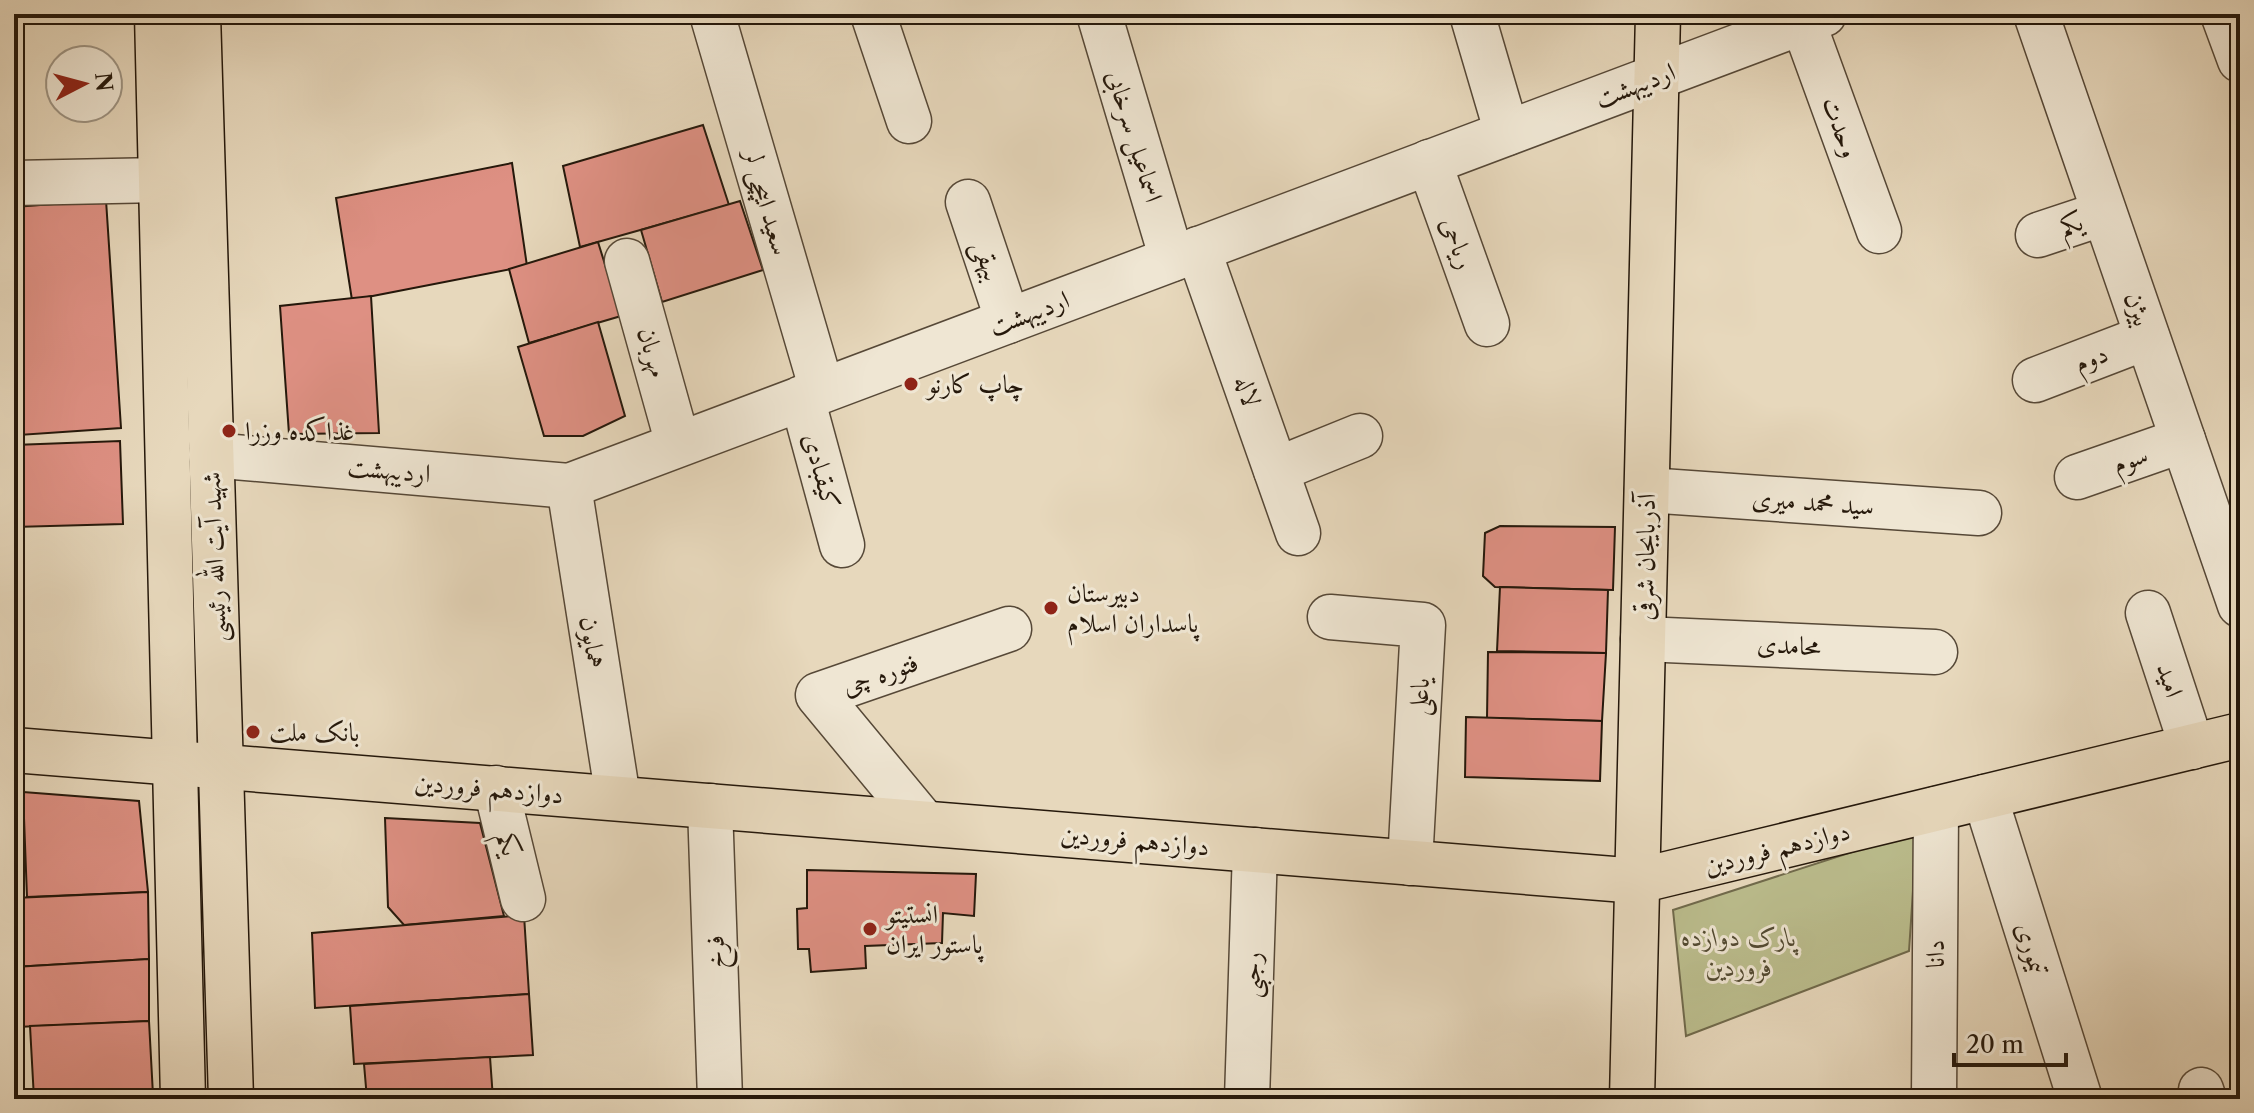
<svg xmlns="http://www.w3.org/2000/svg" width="2254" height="1113" font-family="'Libre Caslon Text',Amiri,serif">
	<rect width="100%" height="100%" fill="#e7d8bc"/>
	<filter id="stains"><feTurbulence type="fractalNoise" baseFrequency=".0025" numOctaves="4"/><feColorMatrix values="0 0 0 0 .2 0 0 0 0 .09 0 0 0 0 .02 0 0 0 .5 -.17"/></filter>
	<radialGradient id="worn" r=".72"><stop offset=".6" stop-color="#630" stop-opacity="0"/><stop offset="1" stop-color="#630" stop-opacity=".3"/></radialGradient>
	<!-- green -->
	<path fill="#bbbd8d" stroke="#706a4c" stroke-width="2" d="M1917,831L1909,951L1686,1036L1673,910Z"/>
	<!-- building -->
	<g fill="#de9083" stroke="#25180b" stroke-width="2">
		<path d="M703,125L729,205L580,247L563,166Z"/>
		<path d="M512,163L527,266L352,300L336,198Z"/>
		<path d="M106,200L121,428L19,435L14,358V207Z"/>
		<path d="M740,201L763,270L662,302L641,230Z"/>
		<path d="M598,242L621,316L529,343L509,269Z"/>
		<path d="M371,296L379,433L289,434L280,306Z"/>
		<path d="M598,322L625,416L583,436H544L518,347Z"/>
		<path d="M120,441L123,524L14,527V445Z"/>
		<path d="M1500,526L1615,527L1613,590L1495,587L1483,576L1485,533Z"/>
		<path d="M1500,587L1608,590L1606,653L1497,651Z"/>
		<path d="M1488,652L1606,653L1602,721L1487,718Z"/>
		<path d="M1466,717L1602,721L1600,781L1465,777Z"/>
		<path d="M23,792L139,801L148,892L27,897Z"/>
		<path d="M385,818L480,823L504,916L404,925L388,907Z"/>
		<path d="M807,870L976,874L974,916L943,913L942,943L865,946L866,968L811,972L809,949H798L797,909L807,908Z"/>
		<path d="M148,892L149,959L14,967V898Z"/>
		<path d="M524,915L529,994L315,1008L312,933Z"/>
		<path d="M149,959V1021L17,1027L14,967Z"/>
		<path d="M529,994L533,1055L354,1064L350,1006Z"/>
		<path d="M149,1021L153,1095L34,1099L30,1026Z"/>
		<path d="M490,1057L493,1099H367L364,1064Z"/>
		<path d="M153,1095V1099H42Z"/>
	</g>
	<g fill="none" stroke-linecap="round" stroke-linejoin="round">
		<defs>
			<g id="minor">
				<path d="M712,14L822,390"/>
				<path d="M873,14L909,121"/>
				<path d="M1099,14L1172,259"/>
				<path d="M1472,14L1507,133"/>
				<path d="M2036,14L2240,605"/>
				<path d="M2223,14L2240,60"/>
				<path d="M1803,22L1879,231"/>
				<path d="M1429,162L1487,324"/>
				<path d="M14,183L161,180"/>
				<path d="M968,202L1008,321"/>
				<path d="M2038,235L2104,213"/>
				<path d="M1198,249L1298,533"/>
				<path d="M627,261L678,444"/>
				<path d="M2035,380L2147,337"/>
				<path d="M802,398L842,545"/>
				<path d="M211,455L569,486L1824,14"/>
				<path d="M1276,470L1360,436"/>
				<path d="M2077,477L2183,440"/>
				<path d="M569,486L618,798"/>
				<path d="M1647,490L1979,513"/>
				<path d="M2148,613L2192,747"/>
				<path d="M1330,617L1423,625L1410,863"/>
				<path d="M1643,639L1935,652"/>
				<path d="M496,788L523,899"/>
				<path d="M1985,797L2080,1099"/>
				<path d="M710,806L720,1099"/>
				<path d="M924,823L818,695L1009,629"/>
				<path d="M2201,1090L2204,1099"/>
				<path d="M1247,1099L1255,850"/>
				<path d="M1934,1099L1936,809"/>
			</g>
			<g id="major">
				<path d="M157,14L183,1099"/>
				<path d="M198,14L231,1099"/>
				<path d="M14,750L1638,881L2240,735"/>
				<path d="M1632,1099L1658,14"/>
			</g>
		</defs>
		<!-- minor casing -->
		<use href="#minor" stroke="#564837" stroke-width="47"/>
		<!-- major casing -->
		<use href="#major" stroke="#25180b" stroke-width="47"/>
		<!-- minor -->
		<use href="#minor" stroke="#efe6d3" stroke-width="44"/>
		<!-- major -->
		<use href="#major" stroke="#e7d8bc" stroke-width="44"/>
	</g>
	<!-- markers -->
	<g fill="#8f2418" stroke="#efe6d3" stroke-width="3">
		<circle cx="911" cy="384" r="8"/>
		<circle cx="229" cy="431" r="8"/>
		<circle cx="1051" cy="608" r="8"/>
		<circle cx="253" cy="732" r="8"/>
		<circle cx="870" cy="929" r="8"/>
	</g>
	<g text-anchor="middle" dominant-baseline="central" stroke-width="6" stroke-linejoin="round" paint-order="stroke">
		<!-- street labels -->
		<g font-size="26" fill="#25180b" stroke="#efe6d3">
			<text transform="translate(1635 85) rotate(-21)">اردیبهشت</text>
			<text transform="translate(1841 127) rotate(70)">وحدت</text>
			<text transform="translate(1135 136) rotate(73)">اسماعیل سرخابی</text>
			<text transform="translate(767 202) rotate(74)">سعید ایپچی لر</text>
			<text transform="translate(2071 224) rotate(-18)">یکم</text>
			<text transform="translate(1458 243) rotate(70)">ریاحی</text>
			<text transform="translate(988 261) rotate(71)">بیهقی</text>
			<text transform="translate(2138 309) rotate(71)">بیژن</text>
			<text transform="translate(1029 313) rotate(-21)">اردیبهشت</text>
			<text transform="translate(653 352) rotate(74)">مهربان</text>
			<text transform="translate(2091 358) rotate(-21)">دوم</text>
			<text transform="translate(1248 391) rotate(71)">لاله</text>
			<text transform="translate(2130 459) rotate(-19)">سوم</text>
			<text transform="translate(389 470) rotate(5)">اردیبهشت</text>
			<text transform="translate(822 471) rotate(75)">کیقبادی</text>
			<text transform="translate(1813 502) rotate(4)">سید محمد میری</text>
			<text transform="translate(214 557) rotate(-92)">شهید آیت الله رئیسی</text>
			<text transform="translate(1645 557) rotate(-89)">آذربایجان شرقی</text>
			<text transform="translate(593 642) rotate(81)">همایون</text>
			<text transform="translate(1789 645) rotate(3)">محامدی</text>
			<text transform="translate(880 674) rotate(-19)">فتوره چی</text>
			<text transform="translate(2170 680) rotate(72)">امید</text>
			<text transform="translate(1419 697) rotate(-87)">یاعلی</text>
			<text transform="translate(489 788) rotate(5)">دوازدهم فروردین</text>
			<text transform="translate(1135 840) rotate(5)">دوازدهم فروردین</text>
			<text transform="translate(509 844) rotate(76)">یکم</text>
			<text transform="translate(1777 848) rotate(-14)">دوازدهم فروردین</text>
			<text transform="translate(2032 948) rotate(73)">تیموری</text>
			<text transform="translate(715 952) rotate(-92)">فرخ</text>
			<text transform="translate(1935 954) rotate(-90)">دانا</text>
			<text transform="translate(1251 975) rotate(-88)">رجبی</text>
		</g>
		<!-- poi labels -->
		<g font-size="26" fill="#25180b" stroke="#efe6d3" text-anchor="start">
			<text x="927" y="384">چاپ کارنو</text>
			<text x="245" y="431">غذاکده وزرا</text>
			<text x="1067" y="593">دبیرستان<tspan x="1067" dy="30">پاسداران اسلام</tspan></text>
			<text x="269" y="732">بانک ملت</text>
			<text x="886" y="914">انستیتو<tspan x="886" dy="30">پاستور ایران</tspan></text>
		</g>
		<!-- park labels -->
		<g font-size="26" font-style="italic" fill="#524a32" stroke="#efe6d3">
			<text x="1739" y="937">پارک دوازده<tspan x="1739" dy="30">فروردین</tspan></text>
		</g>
	</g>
	<!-- margin -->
	<rect width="2254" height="1113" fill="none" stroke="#e7d8bc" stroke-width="48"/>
	<rect x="16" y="16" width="2222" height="1081" fill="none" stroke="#25180b" stroke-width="4"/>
	<rect x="24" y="24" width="2206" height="1065" fill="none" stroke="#25180b" stroke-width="2"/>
	<!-- north arrow -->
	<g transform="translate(84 84) rotate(84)"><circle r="38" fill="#efe6d3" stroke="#9e9483" stroke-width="2"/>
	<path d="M0-6L14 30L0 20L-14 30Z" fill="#8f2418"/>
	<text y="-12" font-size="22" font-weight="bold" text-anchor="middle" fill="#25180b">N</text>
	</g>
	<!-- scale -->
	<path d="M1954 1053v12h112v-12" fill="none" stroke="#25180b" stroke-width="4"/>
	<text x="1966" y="1053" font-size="24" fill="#25180b" stroke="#efe6d3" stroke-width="6" paint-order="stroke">20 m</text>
	<rect width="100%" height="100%" filter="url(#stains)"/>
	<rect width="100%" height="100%" fill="url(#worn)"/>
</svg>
